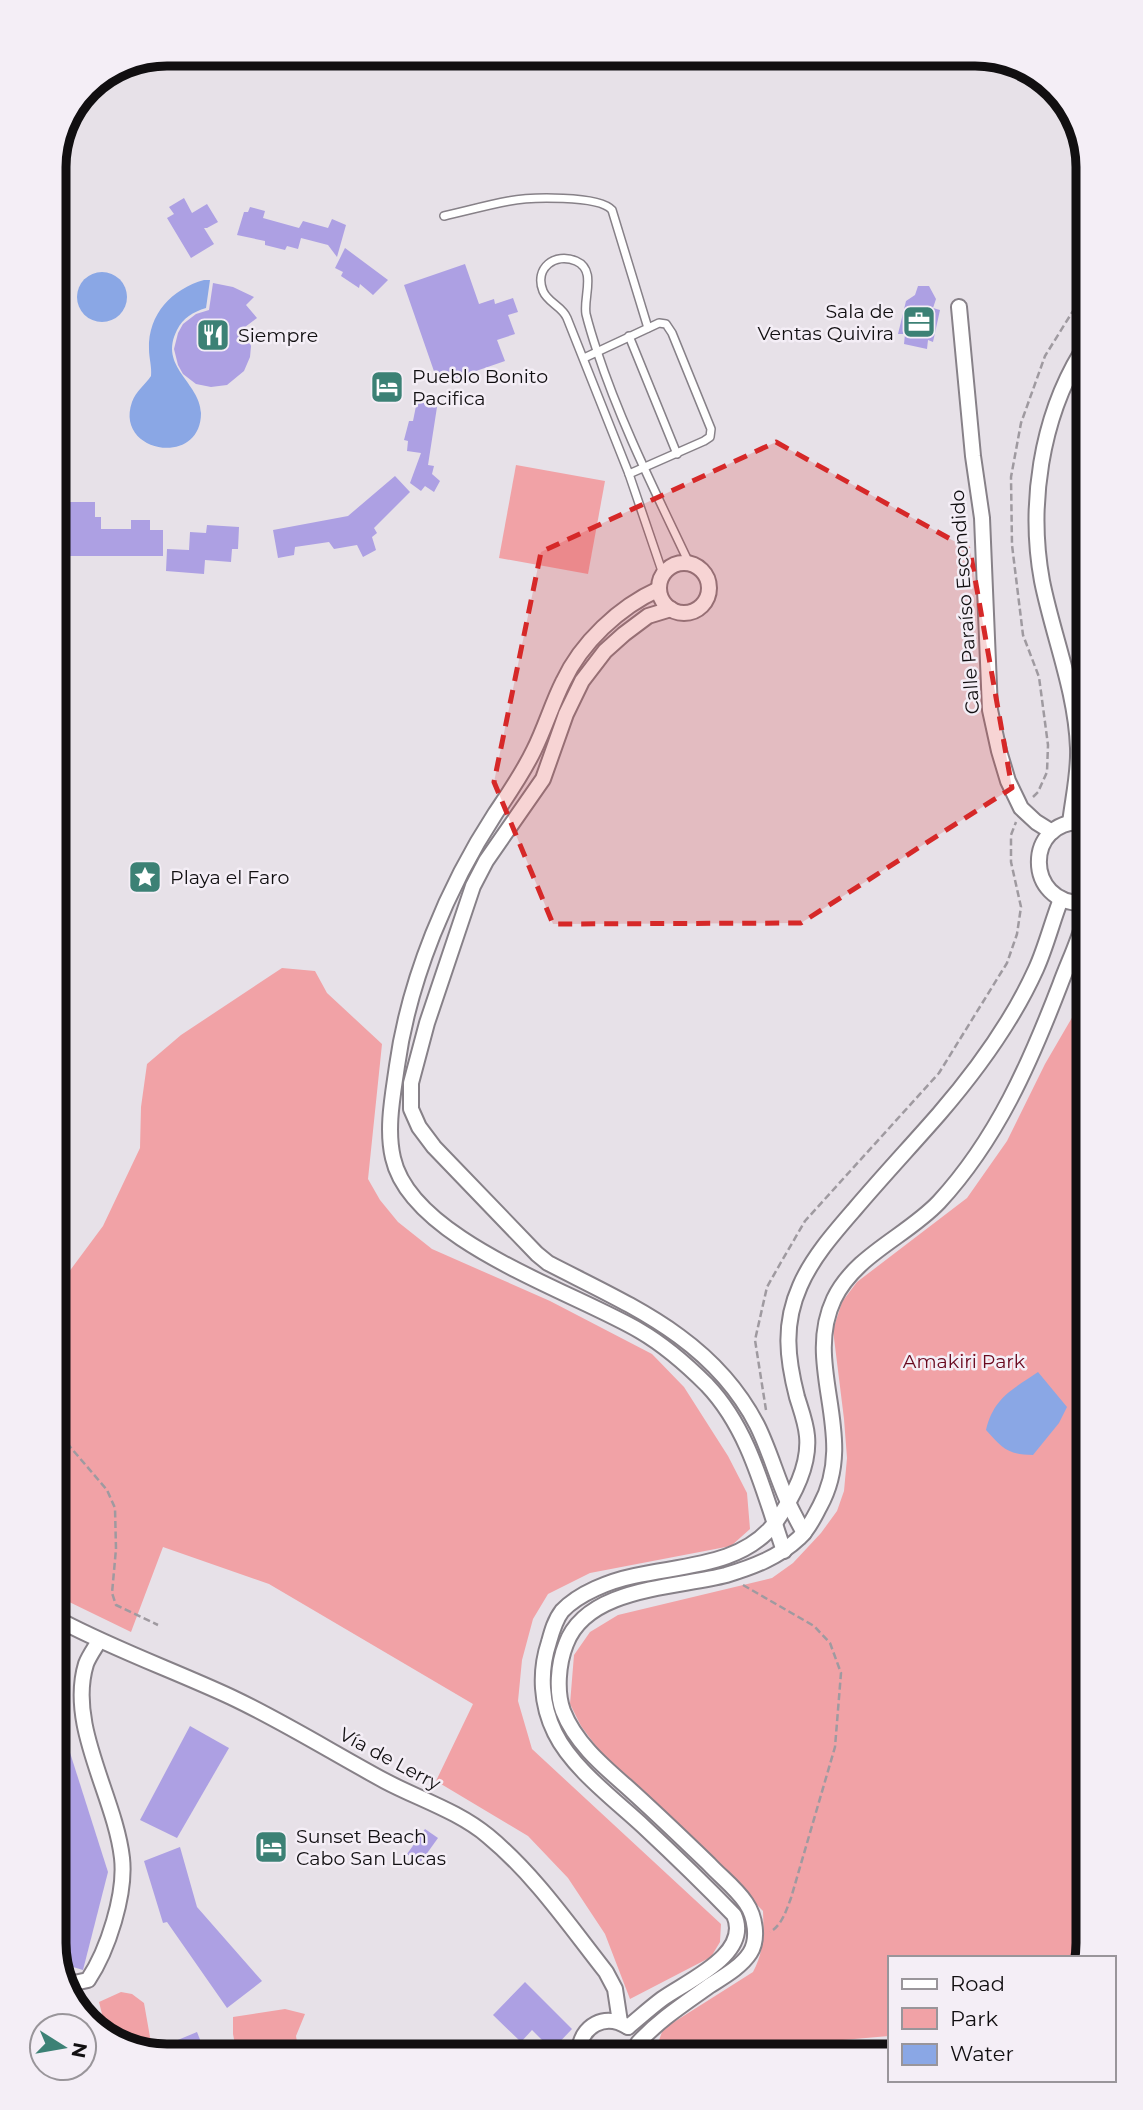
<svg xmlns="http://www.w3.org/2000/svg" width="1143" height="2110" font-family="Montserrat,sans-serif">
	<rect width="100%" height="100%" fill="#e7e1e8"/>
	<!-- green -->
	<g fill="#f1a2a6">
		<path d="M516,465L605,481L588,574L499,558Z"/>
		<path d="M282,968L315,971L327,993L382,1044L368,1179L380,1200L398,1222L432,1249L550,1301L652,1354L684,1387L728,1456L747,1493L750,1529L731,1546L590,1573L548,1594L533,1619L522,1660L518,1701L532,1749L721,1924L720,1942L711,1957L630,1999L605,1934L568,1878L528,1836L436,1781L473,1704L269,1584L163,1547L131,1632L61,1598L60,1284L103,1226L140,1148L141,1107L147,1064L181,1035Z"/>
		<path d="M1084,997L1089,1943L1084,1958H889V2036L726,2050L663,2051L658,2043L663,2029L753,1972C764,1951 764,1934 763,1911L636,1784L601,1753L581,1726L570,1704L574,1655L590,1632L618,1615L772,1578L793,1563L821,1533L837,1511L844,1491L847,1458L844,1419L833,1330L842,1302L857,1282L967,1198L1007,1141L1045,1064Z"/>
		<path d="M121,1992L132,1994L144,2003L150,2037L156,2054L108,2038L99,2002Z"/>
		<path d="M285,2009L305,2014L296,2036L299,2054L237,2055L233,2034V2017Z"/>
	</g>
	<!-- water -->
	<g fill="#8aa7e5">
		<circle cx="102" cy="297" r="25"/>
		<path d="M204,280H210L206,308C193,312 183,318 177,330C158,367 200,382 201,413C201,468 114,453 132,402C136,391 145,385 151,376C152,367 149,358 149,349C148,314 172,289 204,280Z"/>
		<path d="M1038,1372L1067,1407L1059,1423L1033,1455C1008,1455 1002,1448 986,1430C994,1397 1012,1390 1038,1372Z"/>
	</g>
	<!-- building -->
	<g fill="#ada0e3">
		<path d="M184,198L192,213L207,204L218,222L207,228H204L214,244L191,258L167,218L174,214L169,207Z"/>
		<path d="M250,207L265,211L263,218L299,228L303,221L328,228L332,219L346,225L337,257L328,245L301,238L298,249L287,246L285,250L265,245V241L237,235L244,212H248Z"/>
		<path d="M345,248L388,280L373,295L360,284L359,288L341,276L343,272L335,268Z"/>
		<path d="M465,264L479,304L494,299L495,304L513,298L518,312L508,315L515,334L497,340L505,361L450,380L447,373L436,377L404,285Z"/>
		<path d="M213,283L233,287L254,297L246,305L257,318L245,327L251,346L250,357L244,371L227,385L211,387L196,384L183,374L178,365L174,349L178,333L183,324L196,314L209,310Z"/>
		<path d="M918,286H929L936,299L933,308L940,310L933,342L928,340L927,349L904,344L905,334H898L906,301L915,295Z"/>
		<path d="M417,401L437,407L428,465L434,466L432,474L440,481L434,492L425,486L421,491L410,483L421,453L407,451L408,441L404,440L409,421H413Z"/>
		<path d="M395,476L410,492L374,528L377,533L372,537L376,550L363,557L357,545L334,549L329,542L295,547L294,555L278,558L273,530L348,516Z"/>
		<path d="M62,502H95V517H101V529H131V520H150V530H163V556H62Z"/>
		<path d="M207,525L239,527L238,549H232L231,562L205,560L204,574L166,571L167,549L189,550L190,532L206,533Z"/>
		<path d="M190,1726L229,1748L177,1838L140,1820Z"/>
		<path d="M62,1737H65L108,1872L83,1970L63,1964Z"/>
		<path d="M425,1829L438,1838L420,1863L407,1854Z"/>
		<path d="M180,1847L197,1907L262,1981L227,2008L167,1922L163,1923L144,1861Z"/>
		<path d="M525,1982L572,2029L552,2050L532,2030L521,2042L493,2015Z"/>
		<path d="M197,2032L206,2055L160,2056L149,2052Z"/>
	</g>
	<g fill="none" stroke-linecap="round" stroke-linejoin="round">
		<defs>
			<g id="lane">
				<path d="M444,216C466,211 487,205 509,201C529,197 599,195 612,210L648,328"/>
				<path d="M629,336L677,454"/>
				<path d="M584,358L659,323L666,324L672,333L711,429L710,437L704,441L629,474"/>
				<path d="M663,574L629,474L567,318C562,306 548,303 543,291C534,268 555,252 576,261C597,270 583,297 586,314C589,326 593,339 597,351C621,424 656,493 689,563"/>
			</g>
			<g id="street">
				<path d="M959,307L973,456L982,518L990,710L999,751L1008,781L1021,808L1036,822L1052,832"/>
				<circle cx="684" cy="588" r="25"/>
				<path d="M659,589C619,607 581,643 563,682C552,704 545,728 534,750C523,773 509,793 495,814C448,886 409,979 397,1066C393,1095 386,1128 393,1158C411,1240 572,1291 640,1331C664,1345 686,1364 707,1385C750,1430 764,1494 784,1551"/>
				<path d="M671,609L648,616L624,634L605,651L582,681L566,714L543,779L486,861L473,886L427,1023L411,1083V1109L419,1127L434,1147L537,1254L548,1263C629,1305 712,1338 757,1425C769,1449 776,1475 787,1500C792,1511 798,1522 804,1533"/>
				<path d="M1083,822C1024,819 1024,905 1084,903"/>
				<path d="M1070,823C1073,798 1079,773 1078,748C1076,691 1053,636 1042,581C1028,505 1041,419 1081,353"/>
				<path d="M61,1621C116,1650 175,1671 231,1697C284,1722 333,1753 385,1781C419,1799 458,1811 488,1836C534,1874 569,1925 606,1972L615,1989L620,2022"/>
				<path d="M63,1978L74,1983L88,1980C108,1950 126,1894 122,1858C115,1796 67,1726 86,1664C89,1656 95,1648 99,1641"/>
				<path d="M628,2027C639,2018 650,2008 662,1999C687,1981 752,1954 734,1915C704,1884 674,1855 643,1826C615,1800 572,1768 555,1733C541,1705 539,1672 549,1642C552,1631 555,1620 562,1611C579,1593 610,1581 634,1576C682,1565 742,1566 775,1523C792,1499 810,1467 807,1436C806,1423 801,1410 797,1397C787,1358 783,1324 800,1286C812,1258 834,1233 854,1210C882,1177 911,1146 939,1114C977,1070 1012,1022 1036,969C1046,947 1052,922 1061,899"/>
				<path d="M638,2043C659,2020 684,2004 709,1986C723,1977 741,1967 750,1953C759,1939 755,1916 746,1903C736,1888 721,1877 709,1864C682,1838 655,1812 626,1786C602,1765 575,1742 563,1711C556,1692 558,1664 566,1644C587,1587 676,1588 726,1575C753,1567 779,1557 799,1538C809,1529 814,1517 820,1506C859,1435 802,1367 834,1299C855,1255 907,1236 939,1202C997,1139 1030,1063 1060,985C1068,963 1078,943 1084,921"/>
				<path d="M579,2051C581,2026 605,2012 628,2027"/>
			</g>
		</defs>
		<!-- lane casing -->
		<use href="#lane" stroke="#878188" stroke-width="10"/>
		<!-- street casing -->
		<use href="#street" stroke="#878188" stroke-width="18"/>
		<!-- path -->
		<g stroke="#9f9aa0" stroke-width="2.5" stroke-dasharray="7 3.5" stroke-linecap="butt">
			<path d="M1033,797L1038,792L1047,772L1048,745L1039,677L1023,635L1012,545L1011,477L1021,423L1045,356L1081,298"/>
			<path d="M766,1410L755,1340L767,1287L780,1264L805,1221L939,1073L1007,963L1017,934L1021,907L1011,862V835L1016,822"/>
			<path d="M60,1435L107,1490L115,1508L116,1549L112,1593L116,1605L158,1625"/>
			<path d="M743,1585L814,1626L830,1643L841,1673L835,1747L791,1898C786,1911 782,1925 770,1932"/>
		</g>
		<!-- lane -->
		<use href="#lane" stroke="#fff" stroke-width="7"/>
		<!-- street -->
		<use href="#street" stroke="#fff" stroke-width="14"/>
	</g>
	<!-- marked area -->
	<path fill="#d62828" fill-opacity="0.2" stroke="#d62828" stroke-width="5" stroke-dasharray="14 9" stroke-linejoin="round" d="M776,442L970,550L1012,788L801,923L553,924L494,782L541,552Z"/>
	<!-- icons -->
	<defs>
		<symbol id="office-square" viewBox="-11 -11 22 22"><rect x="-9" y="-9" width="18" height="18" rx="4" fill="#3c8175" stroke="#f4eef6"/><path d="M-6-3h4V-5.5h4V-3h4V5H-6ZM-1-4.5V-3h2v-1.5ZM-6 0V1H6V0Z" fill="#fff"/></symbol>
		<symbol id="restaurant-square" viewBox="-11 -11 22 22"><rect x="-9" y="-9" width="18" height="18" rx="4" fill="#3c8175" stroke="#f4eef6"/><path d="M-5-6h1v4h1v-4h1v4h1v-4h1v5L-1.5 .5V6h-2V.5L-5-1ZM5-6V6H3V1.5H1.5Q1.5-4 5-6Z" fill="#fff"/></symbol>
		<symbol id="hotel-square" viewBox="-11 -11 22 22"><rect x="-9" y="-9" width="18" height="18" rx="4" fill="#3c8175" stroke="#f4eef6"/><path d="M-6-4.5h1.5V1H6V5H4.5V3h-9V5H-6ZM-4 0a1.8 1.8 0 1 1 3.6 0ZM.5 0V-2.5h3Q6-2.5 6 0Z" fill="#fff"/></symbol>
		<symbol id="sight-square" viewBox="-11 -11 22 22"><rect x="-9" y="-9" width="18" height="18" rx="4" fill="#3c8175" stroke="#f4eef6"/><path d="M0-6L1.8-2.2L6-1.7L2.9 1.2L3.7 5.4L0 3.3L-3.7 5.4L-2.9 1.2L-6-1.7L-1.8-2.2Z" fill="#fff"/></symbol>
	</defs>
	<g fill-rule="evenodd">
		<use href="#office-square" x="900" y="303" width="38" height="38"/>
		<use href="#restaurant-square" x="194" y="316" width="38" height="38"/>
		<use href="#hotel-square" x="368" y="368" width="38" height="38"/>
		<use href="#sight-square" x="126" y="858" width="38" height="38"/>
		<use href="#hotel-square" x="252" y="1828" width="38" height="38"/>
	</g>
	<g text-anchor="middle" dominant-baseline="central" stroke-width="5" stroke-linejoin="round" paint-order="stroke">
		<!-- poi labels -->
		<g font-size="19" fill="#110f11" stroke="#f4eef6" text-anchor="start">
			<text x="894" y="311" text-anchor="end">Sala de<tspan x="894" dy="22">Ventas Quivira</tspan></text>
			<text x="238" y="335">Siempre</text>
			<text x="412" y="376">Pueblo Bonito<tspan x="412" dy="22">Pacifica</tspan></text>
			<text x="170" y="877">Playa el Faro</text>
			<text x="296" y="1836">Sunset Beach<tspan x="296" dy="22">Cabo San Lucas</tspan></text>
		</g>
		<!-- street labels -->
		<g font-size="19" fill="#110f11" stroke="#f4eef6">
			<text transform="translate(965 602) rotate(-94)">Calle Paraíso Escondido</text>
			<text transform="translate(390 1759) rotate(28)">Vía de Lerry</text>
		</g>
		<!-- park labels -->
		<g font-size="19" fill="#69091f" stroke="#f4eef6">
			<text x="964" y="1361">Amakiri Park</text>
		</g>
	</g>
	<!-- crop -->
	<path d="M0 0H1143V2110H0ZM167 66H975A101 101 0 0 1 1076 167V1943A101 101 0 0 1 975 2044H167A101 101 0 0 1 66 1943V167A101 101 0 0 1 167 66Z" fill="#f4eef6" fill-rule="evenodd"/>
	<path fill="none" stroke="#110f11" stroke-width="9" d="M167 66H975A101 101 0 0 1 1076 167V1943A101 101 0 0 1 975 2044H167A101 101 0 0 1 66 1943V167A101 101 0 0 1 167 66Z"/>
	<!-- legend -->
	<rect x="888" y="1956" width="228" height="126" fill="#f4eef6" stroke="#99959a" stroke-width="2"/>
	<rect x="902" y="1979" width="35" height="10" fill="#ffffff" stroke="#99959a" stroke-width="2"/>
	<text x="950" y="1991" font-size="21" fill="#110f11">Road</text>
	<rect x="902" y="2008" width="35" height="21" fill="#f1a2a6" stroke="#99959a" stroke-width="2"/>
	<text x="950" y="2026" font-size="21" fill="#110f11">Park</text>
	<rect x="902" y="2044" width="35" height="21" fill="#8aa7e5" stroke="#99959a" stroke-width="2"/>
	<text x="950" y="2061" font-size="21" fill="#110f11">Water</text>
	<!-- north arrow -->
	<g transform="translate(63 2047) rotate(101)"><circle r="33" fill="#f4eef6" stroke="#99959a" stroke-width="2"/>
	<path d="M0-5L12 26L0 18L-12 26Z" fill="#3c8175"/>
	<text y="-10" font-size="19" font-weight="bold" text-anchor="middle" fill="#110f11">N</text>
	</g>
</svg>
